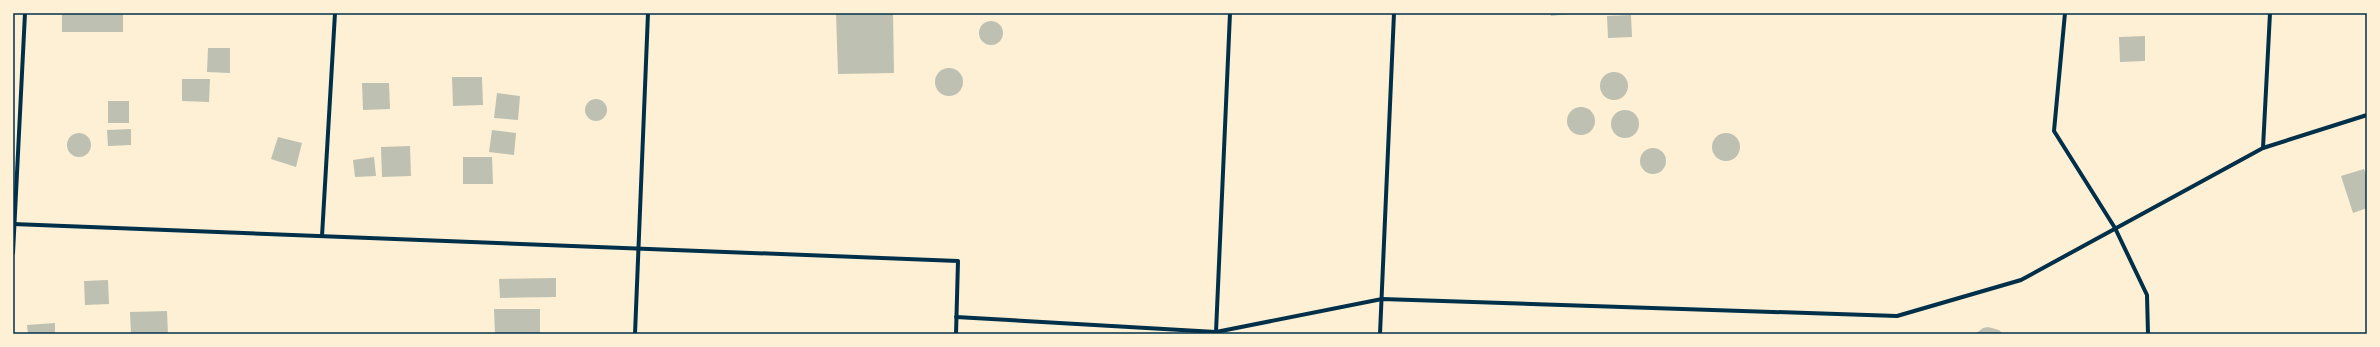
<svg xmlns="http://www.w3.org/2000/svg" width="2380" height="347" font-family="'Varela Round',sans-serif">
	<rect width="100%" height="100%" fill="#fdf0d5"/>
	<!-- building -->
	<g fill="#bec0b2">
		<rect x="62" y="13" width="61" height="19"/>
		<path d="M836,13H893L894,73L838,74Z"/>
		<path d="M1550,13H1568V14L1551,16Z"/>
		<path d="M1631,15L1632,37L1608,38L1607,16Z"/>
		<circle cx="991" cy="33" r="12"/>
		<path d="M2145,36V61L2120,62L2119,37Z"/>
		<path d="M208,48H230V73L207,72Z"/>
		<circle cx="949" cy="82" r="14"/>
		<circle cx="1614" cy="86" r="14"/>
		<path d="M452,77H482L483,105L453,106Z"/>
		<path d="M182,79H210L209,102L182,101Z"/>
		<path d="M362,83H389L390,109L363,110Z"/>
		<path d="M497,93L520,96L518,120L494,118Z"/>
		<circle cx="596" cy="110" r="11"/>
		<rect x="108" y="101" width="21" height="22"/>
		<circle cx="1581" cy="121" r="14"/>
		<circle cx="1625" cy="124" r="14"/>
		<path d="M131,129V145L108,146L107,130Z"/>
		<path d="M492,130L516,133L514,155L489,152Z"/>
		<circle cx="1726" cy="147" r="14"/>
		<circle cx="79" cy="145" r="12"/>
		<path d="M278,137L302,143L296,167L271,159Z"/>
		<path d="M410,146L411,176L382,177L381,147Z"/>
		<circle cx="1653" cy="161" r="13"/>
		<path d="M374,157L376,176L355,177L353,160Z"/>
		<path d="M463,157H492L493,184H463Z"/>
		<path d="M2364,169L2367,177V208L2353,213L2341,176Z"/>
		<path d="M556,278V297L500,298L499,279Z"/>
		<path d="M108,280L109,304L85,305L84,281Z"/>
		<path d="M494,309H540V334H495Z"/>
		<path d="M167,311L168,334H131L130,312Z"/>
		<path d="M55,323V334H28L27,325Z"/>
		<path d="M1988,327L1999,330L2003,334H1975L1983,328Z"/>
	</g>
	<g fill="none" stroke-linecap="round" stroke-linejoin="round">
		<!-- minor -->
		<g stroke="#003049" stroke-width="4">
			<path d="M2065,13L2054,131L2115,228L2147,295L2148,334"/>
			<path d="M2263,148L2270,13"/>
			<path d="M13,224L958,261L956,334"/>
			<path d="M322,236L335,13"/>
			<path d="M13,253L25,13"/>
			<path d="M956,317L1216,332L1382,299L1897,316L2021,280L2263,148L2367,115"/>
			<path d="M1216,332L1230,13"/>
			<path d="M635,334L648,13"/>
			<path d="M1380,334L1394,13"/>
		</g>
	</g>
	<!-- border -->
	<rect width="2380" height="347" fill="none" stroke="#fdf0d5" stroke-width="28"/>
	<rect x="14" y="14" width="2352" height="319" fill="none" stroke="#003049" stroke-width="1.5"/>
</svg>
